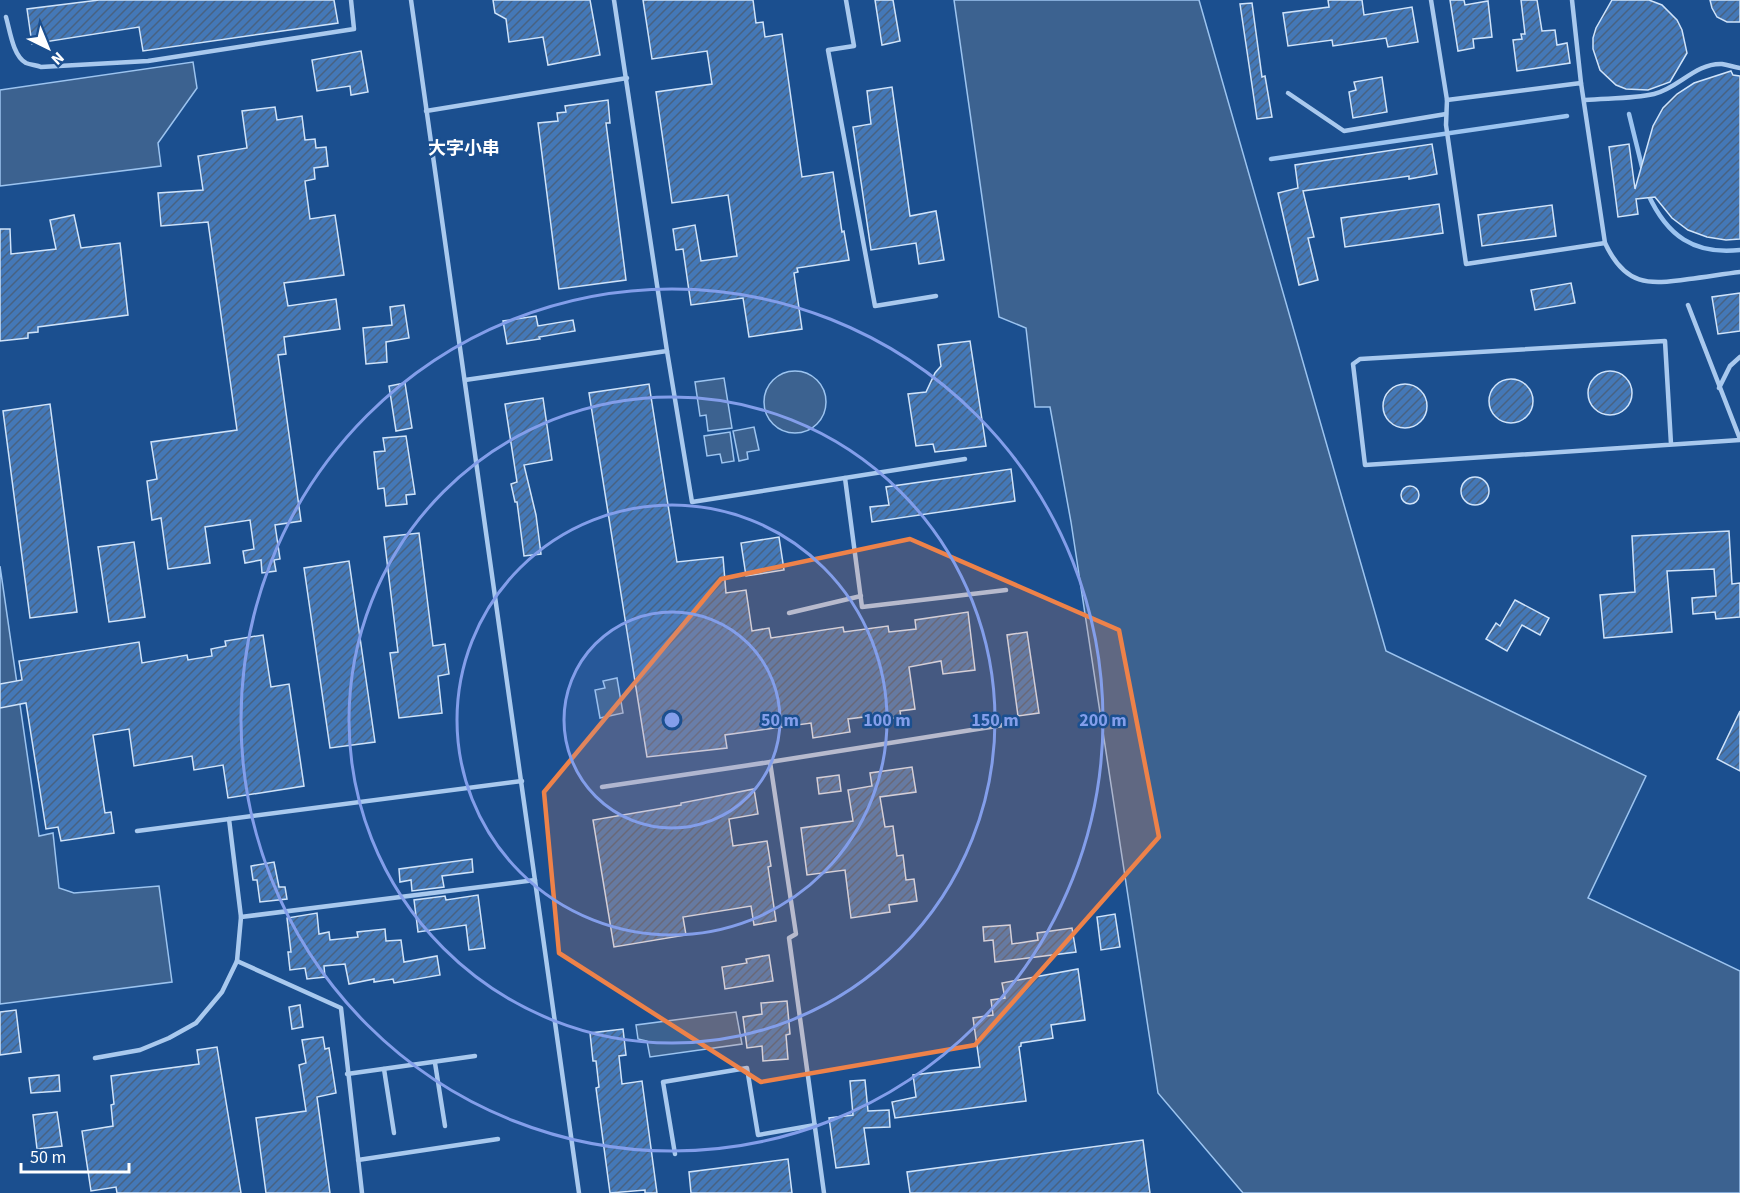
<svg xmlns="http://www.w3.org/2000/svg" width="1740" height="1193" font-family="'Source Sans 3','Noto Sans JP',sans-serif">
	<defs>
		<pattern id="building-hatch" width="6" height="6" patternUnits="userSpaceOnUse" patternTransform="scale(1.5)"><rect width="6" height="6" fill="#4478b7"/><path d="M-1 1l2-2M0 6l6-6M5 7l2-2" fill="none" stroke="#486282"/></pattern>
	</defs>
	<rect width="100%" height="100%" fill="#1b4f8f"/>
	<!-- water -->
	<g fill="#3c6290" stroke="#9cc4f0" stroke-width="1.5">
		<path d="M954,0H1199L1386,651L1646,776L1588,898L1740,971V1193H1243L1158,1093L1071,522L1050,407H1035L1026,328L999,317Z"/>
		<path d="M193,62L197,88L158,143L161,166L0,186V90Z"/>
		<circle cx="795" cy="402" r="31"/>
		<path d="M724,378L732,428L708,431L706,415L700,416L695,382Z"/>
		<path d="M754,427L759,450L747,452L748,459L739,461L733,431Z"/>
		<path d="M730,432L734,461L722,463L720,454L707,456L704,436Z"/>
		<path d="M0,566L39,836L53,833L59,888L74,893L159,886L172,982L0,1004Z"/>
		<path d="M617,678L623,713L600,718L595,690L605,688L603,681Z"/>
		<path d="M736,1012L742,1044L650,1057L647,1041L638,1039L636,1025Z"/>
	</g>
	<g fill="none" stroke-linecap="round" stroke-linejoin="round">
		<!-- stream -->
		<g stroke="#9cc4f0" stroke-width="4.5">
			<path d="M1629,114L1643,171"/>
			<path d="M1271,159L1567,116"/>
			<path d="M1648,194C1667,236 1694,255 1740,250"/>
		</g>
	</g>
	<!-- building -->
	<g fill="url(#building-hatch)" stroke="#cfe3fa" stroke-width="1.5">
		<path d="M99,0H334L338,23L143,51L139,27L32,44L27,9Z"/>
		<path d="M493,0H590L600,55L548,65L543,37L509,42L506,19L495,13Z"/>
		<path d="M643,0H753L756,23L763,22L765,37L782,34L802,177L833,172L842,232L844,231L849,260L797,268L798,272L794,273L802,329L749,337L743,298L691,305L683,249L676,250L673,229L695,225L701,261L737,256L728,195L672,203L656,92L712,84L707,51L652,59Z"/>
		<path d="M875,0H893L900,41L882,45Z"/>
		<path d="M1328,0H1362L1364,15L1412,7L1418,42L1388,47L1386,38L1333,46L1332,40L1288,46L1283,13L1329,7Z"/>
		<path d="M1450,0H1464L1465,5L1488,1L1492,37L1473,39L1474,48L1458,51Z"/>
		<path d="M1521,0H1537L1542,31L1555,30L1557,45L1567,43L1570,63L1517,71L1513,40L1522,39L1521,34H1525Z"/>
		<path d="M1612,0H1649L1662,5L1677,20L1682,30L1687,53L1670,82L1648,90L1626,89L1616,85L1600,70L1593,49V38L1596,28Z"/>
		<path d="M1710,0H1740V22H1727L1717,17L1712,8Z"/>
		<path d="M1252,3L1262,77L1265,76L1272,117L1257,119L1240,4Z"/>
		<path d="M361,51L368,92L351,95L350,86L317,91L312,60Z"/>
		<path d="M1731,71L1733,75L1740,76V239L1726,240L1707,237L1688,230L1672,218L1655,197L1636,199L1638,214L1618,217L1609,147L1629,144L1635,189L1653,126L1663,108L1677,94L1694,83Z"/>
		<path d="M1382,77L1387,112L1353,118L1349,92L1356,90L1354,82Z"/>
		<path d="M892,87L910,216L936,211L944,260L919,264L916,243L871,250L853,127L871,124L867,91Z"/>
		<path d="M608,100L610,123H606L626,280L559,289L538,123L558,121L557,113L566,112L565,106Z"/>
		<path d="M275,107L277,120L302,116L305,140L315,139L316,148L326,147L328,166L314,168L315,179L305,181L310,219L335,215L344,275L284,283L288,306L336,299L340,329L284,337L286,354L278,355L301,521L275,525L280,559L274,560L276,571L262,573L261,560L245,563L243,551L254,549L250,520L205,527L210,563L168,569L161,518L152,520L147,481L157,479L151,442L237,430L208,222L161,226L158,193L203,190L198,156L247,148L242,111Z"/>
		<path d="M1432,144L1437,174L1409,179V176L1303,191L1314,237L1308,238L1318,280L1299,285L1278,193L1298,188L1295,165Z"/>
		<path d="M1439,204L1443,233L1345,247L1341,218Z"/>
		<path d="M1552,205L1556,236L1482,246L1478,215Z"/>
		<path d="M74,215L81,248L120,243L128,315L38,327V332L28,333V338L0,341V229H10L11,254L56,249L50,220Z"/>
		<path d="M1571,283L1575,303L1535,310L1531,290Z"/>
		<path d="M1740,293V331L1718,334L1712,297Z"/>
		<path d="M404,305L409,338L386,342L387,362L366,364L363,328L392,325L390,307Z"/>
		<path d="M536,316L538,326L573,320L575,331L539,337L540,339L507,344L503,321Z"/>
		<path d="M970,341L986,446L935,452L933,444L916,446L908,394L926,392L935,373L941,366L938,345Z"/>
		<circle cx="1610" cy="393" r="22"/>
		<circle cx="1511" cy="401" r="22"/>
		<path d="M405,383L412,428L396,431L389,386Z"/>
		<path d="M649,384L677,562L723,557L726,593L746,590L752,631L769,628L771,638L843,627L844,632L888,626L889,632L916,629L915,620L968,612L975,670L943,674L941,661L909,667L915,709L900,711L901,717L873,721L872,716L848,719L850,732L813,738L811,723L725,735L727,748L647,757L589,393Z"/>
		<circle cx="1405" cy="406" r="22"/>
		<path d="M543,398L552,460L524,465L536,515L541,554L524,556L517,502H515L511,484L517,482L505,404Z"/>
		<path d="M50,404L77,612L30,618L3,411Z"/>
		<path d="M406,436L415,494L406,495L407,504L386,506L384,488L378,489L374,452L385,451L383,438Z"/>
		<path d="M1011,469L1015,501L872,522L870,507L889,505L886,487Z"/>
		<circle cx="1475" cy="491" r="14"/>
		<circle cx="1410" cy="495" r="9"/>
		<path d="M1729,531L1732,584L1740,583V617L1716,619L1715,612L1693,614L1692,598L1716,596L1714,569L1667,571L1672,632L1604,638L1600,595L1635,592L1632,536Z"/>
		<path d="M419,533L433,646L445,644L449,674L438,676L442,713L399,718L390,653L398,652L384,537Z"/>
		<path d="M779,537L784,570L746,576L741,543Z"/>
		<path d="M134,542L145,617L109,622L98,547Z"/>
		<path d="M349,561L375,742L330,748L304,568Z"/>
		<path d="M1515,600L1549,618L1540,635L1522,625L1507,651L1486,639L1496,623L1500,626Z"/>
		<path d="M1027,632L1039,713L1018,716L1007,635Z"/>
		<path d="M263,635L271,687L289,684L304,786L228,798L223,765L194,770L192,756L134,766L129,729L93,735L105,813L111,812L114,833L61,841L58,827L46,829L26,703L0,708V684L22,680L19,661L139,642L142,663L187,655L188,660L212,656L211,649L226,646L225,641Z"/>
		<path d="M1740,711V771L1717,759Z"/>
		<path d="M912,767L916,792L880,797L885,827L893,826L897,856L903,855L906,880L914,879L917,901L889,905L890,912L851,918L845,870L807,875L801,828L853,821L848,790L872,786L870,773Z"/>
		<path d="M839,775L841,791L819,794L817,778Z"/>
		<path d="M754,789L758,814L729,819L733,846L767,841L771,866L768,867L776,921L754,925L751,906L683,917L686,935L614,947L593,820L681,805V803Z"/>
		<path d="M472,859L473,872L442,876L444,887L412,891L411,880L400,882L399,869Z"/>
		<path d="M274,862L279,887H285L287,899L260,902L257,880H253L251,866Z"/>
		<path d="M478,895L485,948L469,950L466,925L418,932L414,900L445,896L446,900Z"/>
		<path d="M317,913L319,934L329,932L330,940L358,937L357,932L385,929L386,941L401,940L404,962L437,956L440,975L394,983L393,979L374,982V979L349,984L345,964L324,966L325,977L307,979L305,968L290,970L288,952H291L287,918Z"/>
		<path d="M1115,914L1120,947L1101,950L1097,917Z"/>
		<path d="M1010,925L1012,944L1038,940L1037,933L1072,928L1076,952L995,962L993,940L984,941L983,927Z"/>
		<path d="M769,955L773,981L725,989L722,967L747,963L746,959Z"/>
		<path d="M1078,969L1085,1020L1051,1025L1053,1038L1021,1043V1046L1019,1047L1026,1101L895,1118L892,1102L916,1097L913,1075L980,1067L973,1018L993,1015L991,1000L1005,998L1002,983Z"/>
		<path d="M787,1001L790,1034L786,1035L788,1059L763,1061L762,1046L747,1048L743,1017L762,1014L761,1003Z"/>
		<path d="M300,1005L303,1027L292,1029L289,1007Z"/>
		<path d="M16,1010L21,1052L0,1055V1012Z"/>
		<path d="M623,1029L626,1055L619,1056L622,1084L642,1081L657,1193H645V1190L610,1193L596,1088L599,1087L596,1061H593L590,1033Z"/>
		<path d="M323,1037L325,1049L329,1048L336,1093L317,1097L330,1193H266L256,1118L306,1111L299,1065L306,1063L302,1040Z"/>
		<path d="M217,1047L241,1193H117L116,1187L91,1191L82,1131L113,1126L111,1105L114,1104L111,1076L199,1064L197,1050Z"/>
		<path d="M59,1075L60,1091L31,1093L29,1078Z"/>
		<path d="M865,1080L868,1111L889,1110L890,1127L864,1128L869,1164L836,1168L829,1118L853,1115L850,1081Z"/>
		<path d="M57,1112L62,1146L37,1149L33,1115Z"/>
		<path d="M1143,1140L1150,1193H910L907,1172Z"/>
		<path d="M788,1159L792,1193H691L689,1172Z"/>
	</g>
	<g fill="none" stroke-linecap="round" stroke-linejoin="round">
		<!-- lane -->
		<g stroke="#a9c9ee" stroke-width="4.5">
			<path d="M411,0L579,1193"/>
			<path d="M846,0L854,46L828,50L875,306L936,296"/>
			<path d="M1431,0L1447,100L1446,125L1466,264L1605,243"/>
			<path d="M1572,0L1581,83"/>
			<path d="M6,17C10,31 13,56 26,63C31,65 37,65 41,67L148,61L354,29L351,0"/>
			<path d="M1288,93L1344,131L1446,114"/>
			<path d="M1447,100L1581,83L1605,243C1625,286 1648,285 1689,279C1706,277 1723,274 1740,272"/>
			<path d="M1585,100C1607,98 1632,99 1654,94C1679,88 1695,63 1722,64C1728,65 1734,67 1740,68"/>
			<path d="M426,111L627,78"/>
			<path d="M1688,305L1740,439"/>
			<path d="M667,351L692,502L965,459"/>
			<path d="M465,380L667,351L614,0"/>
			<path d="M1719,388L1730,366L1740,357"/>
			<path d="M1671,444L1665,341L1360,359L1353,364L1365,465L1740,440"/>
			<path d="M845,478L862,607L1006,590"/>
			<path d="M789,613L861,596"/>
			<path d="M770,762L796,934L789,938L824,1193"/>
			<path d="M602,787L770,762L1003,725"/>
			<path d="M137,831L522,781"/>
			<path d="M241,917L535,880"/>
			<path d="M237,961L341,1008L362,1193"/>
			<path d="M95,1058L140,1050L169,1038L196,1023L222,992L237,961L241,917L229,819"/>
			<path d="M435,1063L445,1126"/>
			<path d="M384,1069L394,1133"/>
			<path d="M347,1074L475,1056"/>
			<path d="M675,1154L663,1082L747,1068L758,1135L815,1125"/>
			<path d="M358,1160L498,1139"/>
		</g>
	</g>
	<!-- marked area -->
	<path fill="#ee8249" fill-opacity="0.2" stroke="#ee8249" stroke-width="4.5" stroke-linejoin="round" d="M910,539L1119,630L1159,837L975,1045L761,1082L559,953L544,792L721,579Z"/>
	<!-- distance rings -->
	<circle cx="672" cy="720" r="108" fill="#839eea" fill-opacity=".12"/>
	<g fill="none" stroke="#839eea" stroke-width="3">
		<circle cx="672" cy="720" r="108"/>
		<circle cx="672" cy="720" r="215"/>
		<circle cx="672" cy="720" r="323"/>
		<circle cx="672" cy="720" r="431"/>
	</g>
	<g text-anchor="middle" dominant-baseline="central" stroke-width="5" stroke-linejoin="round" paint-order="stroke">
		<!-- quarter labels -->
		<g font-size="18" font-weight="bold" fill="#fff" stroke="#1b4f8f">
			<text x="464" y="148">大字小串</text>
		</g>
	</g>
	<circle cx="672" cy="720" r="9" fill="#839eea" stroke="#1b4f8f" stroke-width="3"/>
	<g font-size="18" text-anchor="middle" font-weight="bold" fill="#839eea" stroke="#1b4f8f" stroke-width="5" stroke-linejoin="round" paint-order="stroke">
		<text x="780" y="726">50 m</text>
		<text x="887" y="726">100 m</text>
		<text x="995" y="726">150 m</text>
		<text x="1103" y="726">200 m</text>
	</g>
	<!-- north arrow -->
	<g transform="translate(48 48) rotate(137)" stroke="#1b4f8f" stroke-width="4.5" paint-order="stroke">
	<path d="M0-4.5L10 22L0 15L-10 22Z" fill="#ffffff"/>
	<text y="-9" font-size="16" font-weight="bold" text-anchor="middle" fill="#ffffff">N</text>
	</g>
	<!-- scale -->
	<path d="M21 1163v9h108v-9" fill="none" stroke="#ffffff" stroke-width="3"/>
	<text x="30" y="1163" font-size="18" fill="#ffffff" stroke="#1b4f8f" stroke-width="4.5" paint-order="stroke">50 m</text>
</svg>
